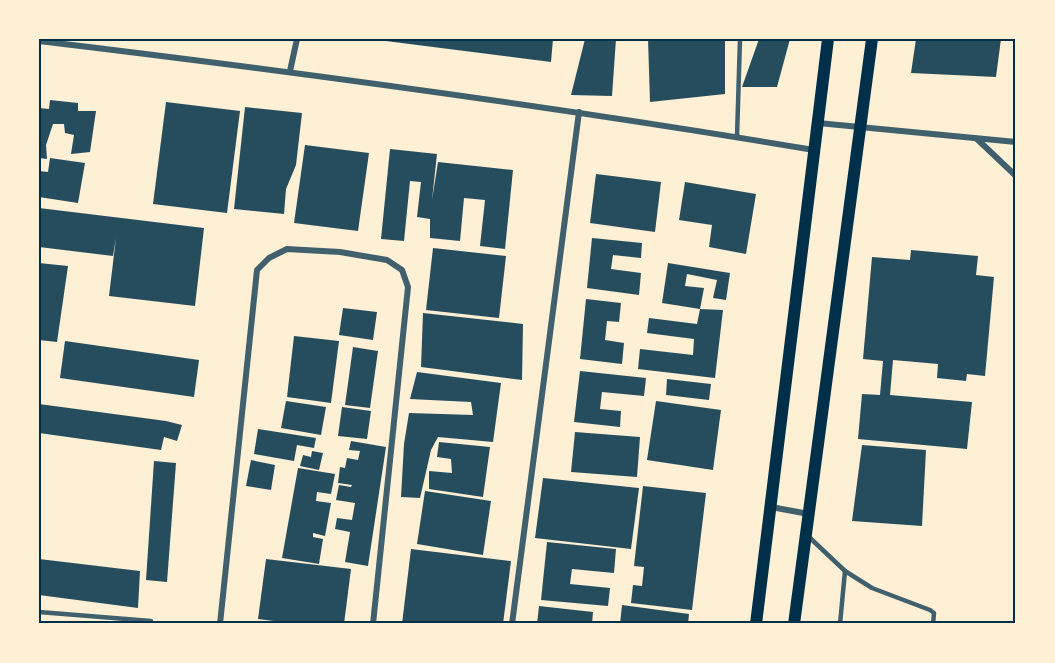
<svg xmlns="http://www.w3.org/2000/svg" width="1055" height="663" font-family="Cabin,sans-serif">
	<rect width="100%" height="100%" fill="#fdf0d5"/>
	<!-- building -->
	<g fill="#264d5e">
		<path d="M370,39H553L551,62Z"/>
		<path d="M585,39H616L612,96L571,95Z"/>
		<path d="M648,39H725V94L650,102Z"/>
		<path d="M759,39H790L777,87H742Z"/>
		<path d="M916,39H1001L996,77L911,73Z"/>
		<path d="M50,100L78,103V111H96L90,152L71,154L74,135L65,133L64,124H53L46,145L47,159L39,158V108L49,109Z"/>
		<path d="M166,102L240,111L227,213L153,204Z"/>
		<path d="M245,107L302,113L296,165L286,189L284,214L234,209Z"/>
		<path d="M305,145L369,153L358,231L294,223Z"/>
		<path d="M390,149L437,154L432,200L438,162L513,170L505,249L480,246L485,200L464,198L460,241L430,238V219L417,217L421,182L410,181L404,241L381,239Z"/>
		<path d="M50,158L85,163L78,203L39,197V171L48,172Z"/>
		<path d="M596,174L661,182L655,232L590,223Z"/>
		<path d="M685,182L756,194L746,254L709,247L712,225L679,220Z"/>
		<path d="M39,208L204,228L195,306L109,296L116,238L113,256L39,247Z"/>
		<path d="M592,238L642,243L641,258L613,255L611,269L641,273L639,295L587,288Z"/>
		<path d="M433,248L506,256L499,318L426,310Z"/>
		<path d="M911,250L978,256L976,275L994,277L985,376L967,374L966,381L937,378L938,364L893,360L890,395L972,402L967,449L858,439L862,394L880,395L883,361L863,359L872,257L910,260Z"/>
		<path d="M39,263L68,266L57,342L39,340Z"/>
		<path d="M668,263L730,273L726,300L713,298L717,280L687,274L685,286L704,288L700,309L662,303Z"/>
		<path d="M586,299L621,303L619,322L607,321L605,340L624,343L622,364L580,359Z"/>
		<path d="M343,308L377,312L373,340L339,335Z"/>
		<path d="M700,309L723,310L715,378L638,369L640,349L693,355L694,339L647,333L649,318L697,324Z"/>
		<path d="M423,313L523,324L522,380L421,367Z"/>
		<path d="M294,336L339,341L331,403L287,397Z"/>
		<path d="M65,341L199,360L194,397L60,378Z"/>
		<path d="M353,347L378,351L370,408L345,405Z"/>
		<path d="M580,371L646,378L644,396L602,392L600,409L621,411L620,427L574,422Z"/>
		<path d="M417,372L501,383L493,442L438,437L431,450L420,498L401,497L404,444L409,413L473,415L471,402L410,399Z"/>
		<path d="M667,379L711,384L709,400L666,395Z"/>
		<path d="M286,401L326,407L321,435L281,428Z"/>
		<path d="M656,401L721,410L713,470L647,460Z"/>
		<path d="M39,404L166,421L182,425L177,441L164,437L161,450L39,433Z"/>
		<path d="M342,407L371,411L367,439L338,436Z"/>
		<path d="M258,429L316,438L314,448L297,445L294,461L254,454Z"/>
		<path d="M575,432L640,437L637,477L571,472Z"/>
		<path d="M351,441L386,447L368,566L345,562L350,532L335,529L337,518L352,520L355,503L336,500L339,485L351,487L352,485L338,483L340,467L345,468L347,458L358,460L360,451L349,450Z"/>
		<path d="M439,442L490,447L483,497L429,489V471L452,473L451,459L437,457Z"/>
		<path d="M862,445L926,450L922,526L852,521Z"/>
		<path d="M312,451L323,453L319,470L300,466L303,455L311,457Z"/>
		<path d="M251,460L275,465L271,490L246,486Z"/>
		<path d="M154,461L176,463L167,582L146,580Z"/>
		<path d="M298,468L335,474L331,494L317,492L316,501L331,503L325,536L313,533V537L323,539L319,564L282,558Z"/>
		<path d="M543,478L639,488L631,549L535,538Z"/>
		<path d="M643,486L706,493L692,610L631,603L633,585L642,586L644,567L634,566Z"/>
		<path d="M425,491L491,501L483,555L417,544Z"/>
		<path d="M547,542L616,549L614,573L572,569L570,584L610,588L608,606L541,600Z"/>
		<path d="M411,549L511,561L503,624H402Z"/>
		<path d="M39,559L140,571L138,608L39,595Z"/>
		<path d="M266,559L351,569L344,624H297L258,619Z"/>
		<path d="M622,605L689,614L688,624H620Z"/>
		<path d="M539,606L593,612L592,624H537Z"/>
	</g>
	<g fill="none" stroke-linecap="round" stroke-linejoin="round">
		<!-- service -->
		<g stroke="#3f606c" stroke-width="4.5">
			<path d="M737,137L740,39"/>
			<path d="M809,537L845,571L872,588L930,610L934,613L933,624"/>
			<path d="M39,612L151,621"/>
			<path d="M840,624L845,571"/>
		</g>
		<!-- minor -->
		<g stroke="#3f606c" stroke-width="6">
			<path d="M39,41C298,72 557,107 814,150"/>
			<path d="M290,71L297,39"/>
			<path d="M818,123L1016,142"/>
			<path d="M977,139L1016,176"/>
			<path d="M771,507L809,514"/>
			<path d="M220,624L257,270L269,258L287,249L340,252L387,260L402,270L408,287L373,624"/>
			<path d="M512,624L579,112"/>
		</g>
		<!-- secondary -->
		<g stroke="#003049" stroke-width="12">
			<path d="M756,624L828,39"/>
			<path d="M794,624L872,39"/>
		</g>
	</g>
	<!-- border -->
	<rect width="1055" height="663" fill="none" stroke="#fdf0d5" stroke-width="81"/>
	<rect x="40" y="40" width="974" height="582" fill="none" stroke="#003049" stroke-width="2"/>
</svg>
